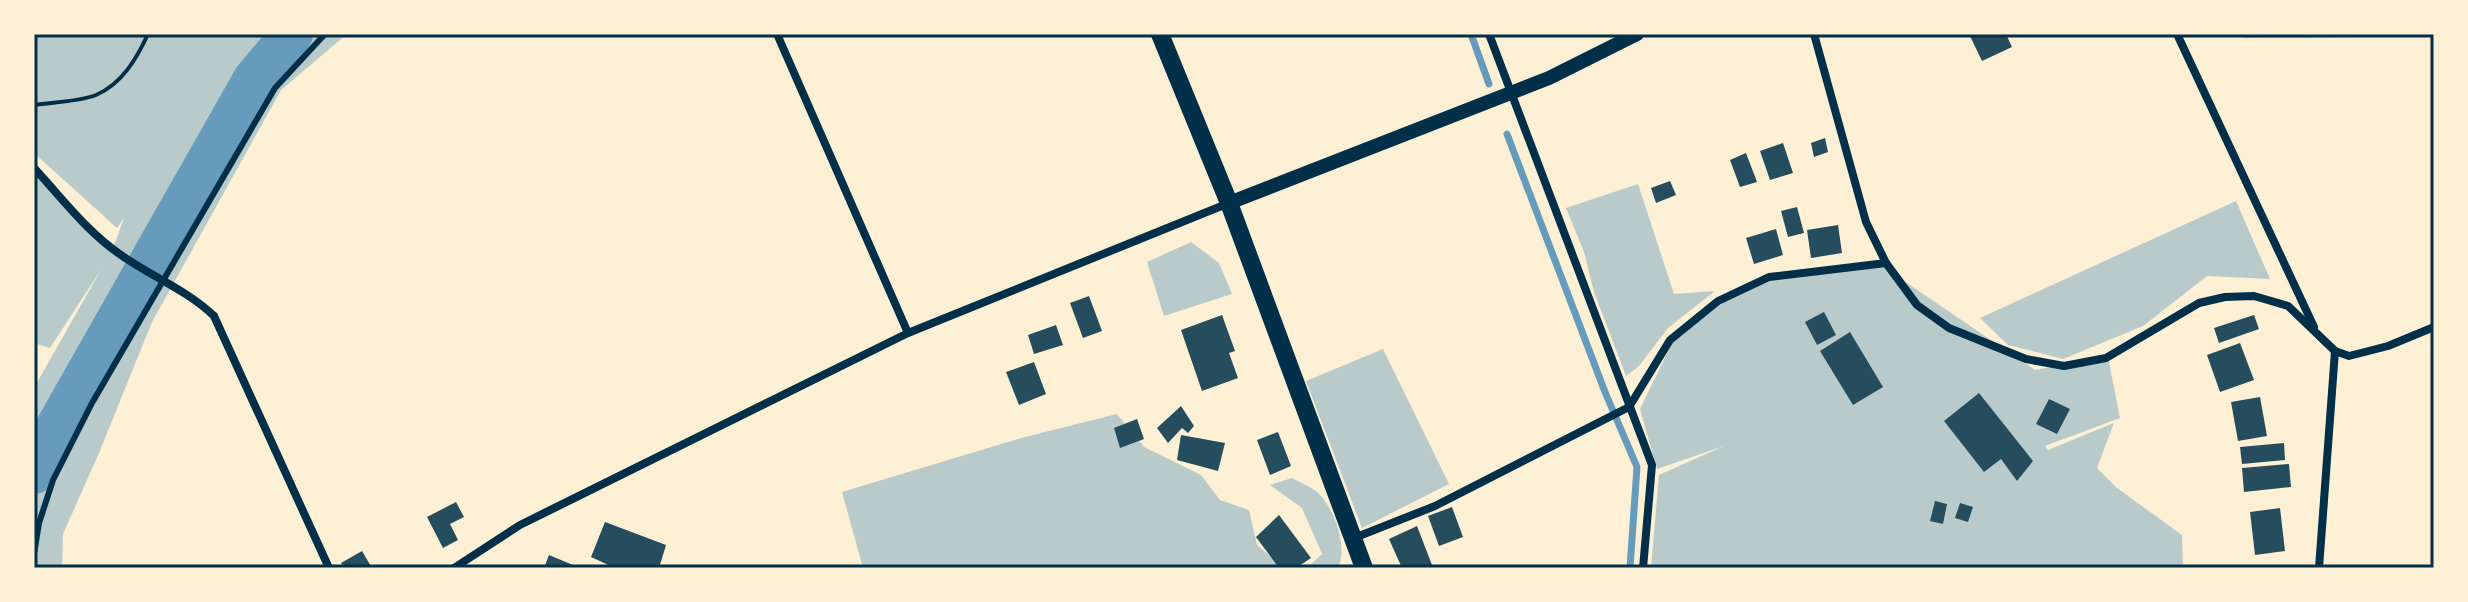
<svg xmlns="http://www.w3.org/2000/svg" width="2468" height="602" font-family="Commissioner,sans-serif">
	<rect width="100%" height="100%" fill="#fdf0d5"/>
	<!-- green -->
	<g fill="#b9caca">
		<path d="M34,34H347L281,90L152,322L99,453L63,534L62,568H34V388L102,268L50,348L34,343V168L113,248L124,218L117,228L34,153Z"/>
		<path d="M2234,34H2378L2359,37L2245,38Z"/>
		<path d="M1638,184L1674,294L1715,291L1668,328L1639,366L1626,376L1594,292L1584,252L1566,208Z"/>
		<path d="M2236,201L2270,279L2207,276L2143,326L2063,359L2008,345L1980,318Z"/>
		<path d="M1191,242L1219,263L1232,294L1164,316L1147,262Z"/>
		<path d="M1879,264L2035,370L2108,357L2120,418L2045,446L2048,450L2114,423L2097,468L2117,488L2182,535L2183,568H1651L1659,475L1724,446L1657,469L1640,409L1676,335L1729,296L1769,277Z"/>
		<path d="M1383,349L1449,484L1362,528L1306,381Z"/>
		<path d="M1117,414L1144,447L1201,475L1220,500L1249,510L1257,545L1284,568H863L842,492L1021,438Z"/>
		<path d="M1292,478C1301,483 1314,488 1320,495C1335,510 1348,549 1338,568H1307L1322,554L1302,508L1270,485Z"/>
	</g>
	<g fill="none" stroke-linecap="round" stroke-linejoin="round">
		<!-- stream -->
		<g stroke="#669bbc" stroke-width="7">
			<path d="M1471,34L1489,84"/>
			<path d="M1507,134L1605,392L1637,467L1630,568"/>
		</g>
		<!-- river -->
		<path stroke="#669bbc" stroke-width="42" d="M34,473L40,456L254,79L292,34"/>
	</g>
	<!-- building -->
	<g fill="#264d5e">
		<path d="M1969,34H2006L2012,47L1982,61Z"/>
		<path d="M1825,138L1828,152L1814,157L1811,143Z"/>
		<path d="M1783,143L1793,173L1770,180L1760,151Z"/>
		<path d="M1746,153L1757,182L1740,187L1730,160Z"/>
		<path d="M1670,181L1676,195L1656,203L1651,188Z"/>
		<path d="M1797,207L1804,233L1788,237L1781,211Z"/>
		<path d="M1838,225L1842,253L1811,258L1807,230Z"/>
		<path d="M1776,229L1783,255L1754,264L1746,238Z"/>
		<path d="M1089,296L1102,331L1083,338L1070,303Z"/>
		<path d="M1824,312L1836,335L1817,345L1805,322Z"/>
		<path d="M1222,315L1235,351L1229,353L1238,378L1202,391L1181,330Z"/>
		<path d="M2254,315L2259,329L2219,343L2214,328Z"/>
		<path d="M1056,325L1063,345L1034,354L1028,335Z"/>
		<path d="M1850,332L1883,387L1853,405L1820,351Z"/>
		<path d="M2240,343L2254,380L2220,392L2207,355Z"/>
		<path d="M1034,362L1046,394L1019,405L1006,372Z"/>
		<path d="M1979,393L2033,461L2017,481L2001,459L1984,472L1944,421Z"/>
		<path d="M2260,397L2267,436L2238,441L2231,402Z"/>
		<path d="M2049,399L2070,409L2057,434L2036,424Z"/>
		<path d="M1181,406L1194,426L1188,433L1182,428L1168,443L1157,428Z"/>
		<path d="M1137,419L1144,439L1120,448L1114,428Z"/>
		<path d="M1278,432L1291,466L1270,475L1257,440Z"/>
		<path d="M1181,435L1225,443L1218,471L1177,460Z"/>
		<path d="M2284,443L2285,460L2242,464L2240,447Z"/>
		<path d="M2289,464L2291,487L2244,492L2242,468Z"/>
		<path d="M1935,501L1947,504L1943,524L1930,521Z"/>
		<path d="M456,502L464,517L450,524L458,540L443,548L427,517Z"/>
		<path d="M1960,503L1973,507L1968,522L1955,518Z"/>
		<path d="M1452,507L1463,537L1439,546L1428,516Z"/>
		<path d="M2280,508L2285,551L2255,555L2250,512Z"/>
		<path d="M1279,515L1311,558L1296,568H1279L1256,537Z"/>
		<path d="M605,522L666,545L659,568H615L591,557Z"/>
		<path d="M1417,526L1432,565L1424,568H1402L1389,539Z"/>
		<path d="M362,551L372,568H344L341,563Z"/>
		<path d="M549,555L573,565L572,568H544Z"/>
	</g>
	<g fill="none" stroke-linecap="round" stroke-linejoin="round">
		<!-- path -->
		<path stroke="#003049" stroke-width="4" d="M34,105C53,102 78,102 96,95C122,84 137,58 148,34"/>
		<!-- service -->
		<path stroke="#003049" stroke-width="6" d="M34,554L39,523L53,480L92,403L275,88L325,34"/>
		<!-- minor -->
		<g stroke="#003049" stroke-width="8">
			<path d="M777,34L908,333"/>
			<path d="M1489,34L1652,465L1643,568"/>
			<path d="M1814,34L1866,222L1886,263L1917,305L1949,328L2026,359L2064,366L2106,358L2199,303L2225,297L2254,296L2288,306L2335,351L2349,356L2388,346L2434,327"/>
			<path d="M2177,34L2314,327"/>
			<path d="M34,168C62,198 87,232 121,255C152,277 187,290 214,316L329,568"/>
			<path d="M1354,538L1435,506L1629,407L1670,340L1718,301L1769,277L1886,263"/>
			<path d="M454,568L520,525L908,333L1229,203"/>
			<path d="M2319,568L2335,351"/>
		</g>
		<!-- tertiary -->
		<path stroke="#003049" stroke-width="14" d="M1229,203L1549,78L1637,34"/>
		<!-- primary -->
		<path stroke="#003049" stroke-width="18" d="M1160,34L1229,203L1364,568"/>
	</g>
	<!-- border -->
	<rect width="2468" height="602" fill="none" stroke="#fdf0d5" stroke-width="72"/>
	<rect x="36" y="36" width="2396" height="530" fill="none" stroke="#003049" stroke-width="3"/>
</svg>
